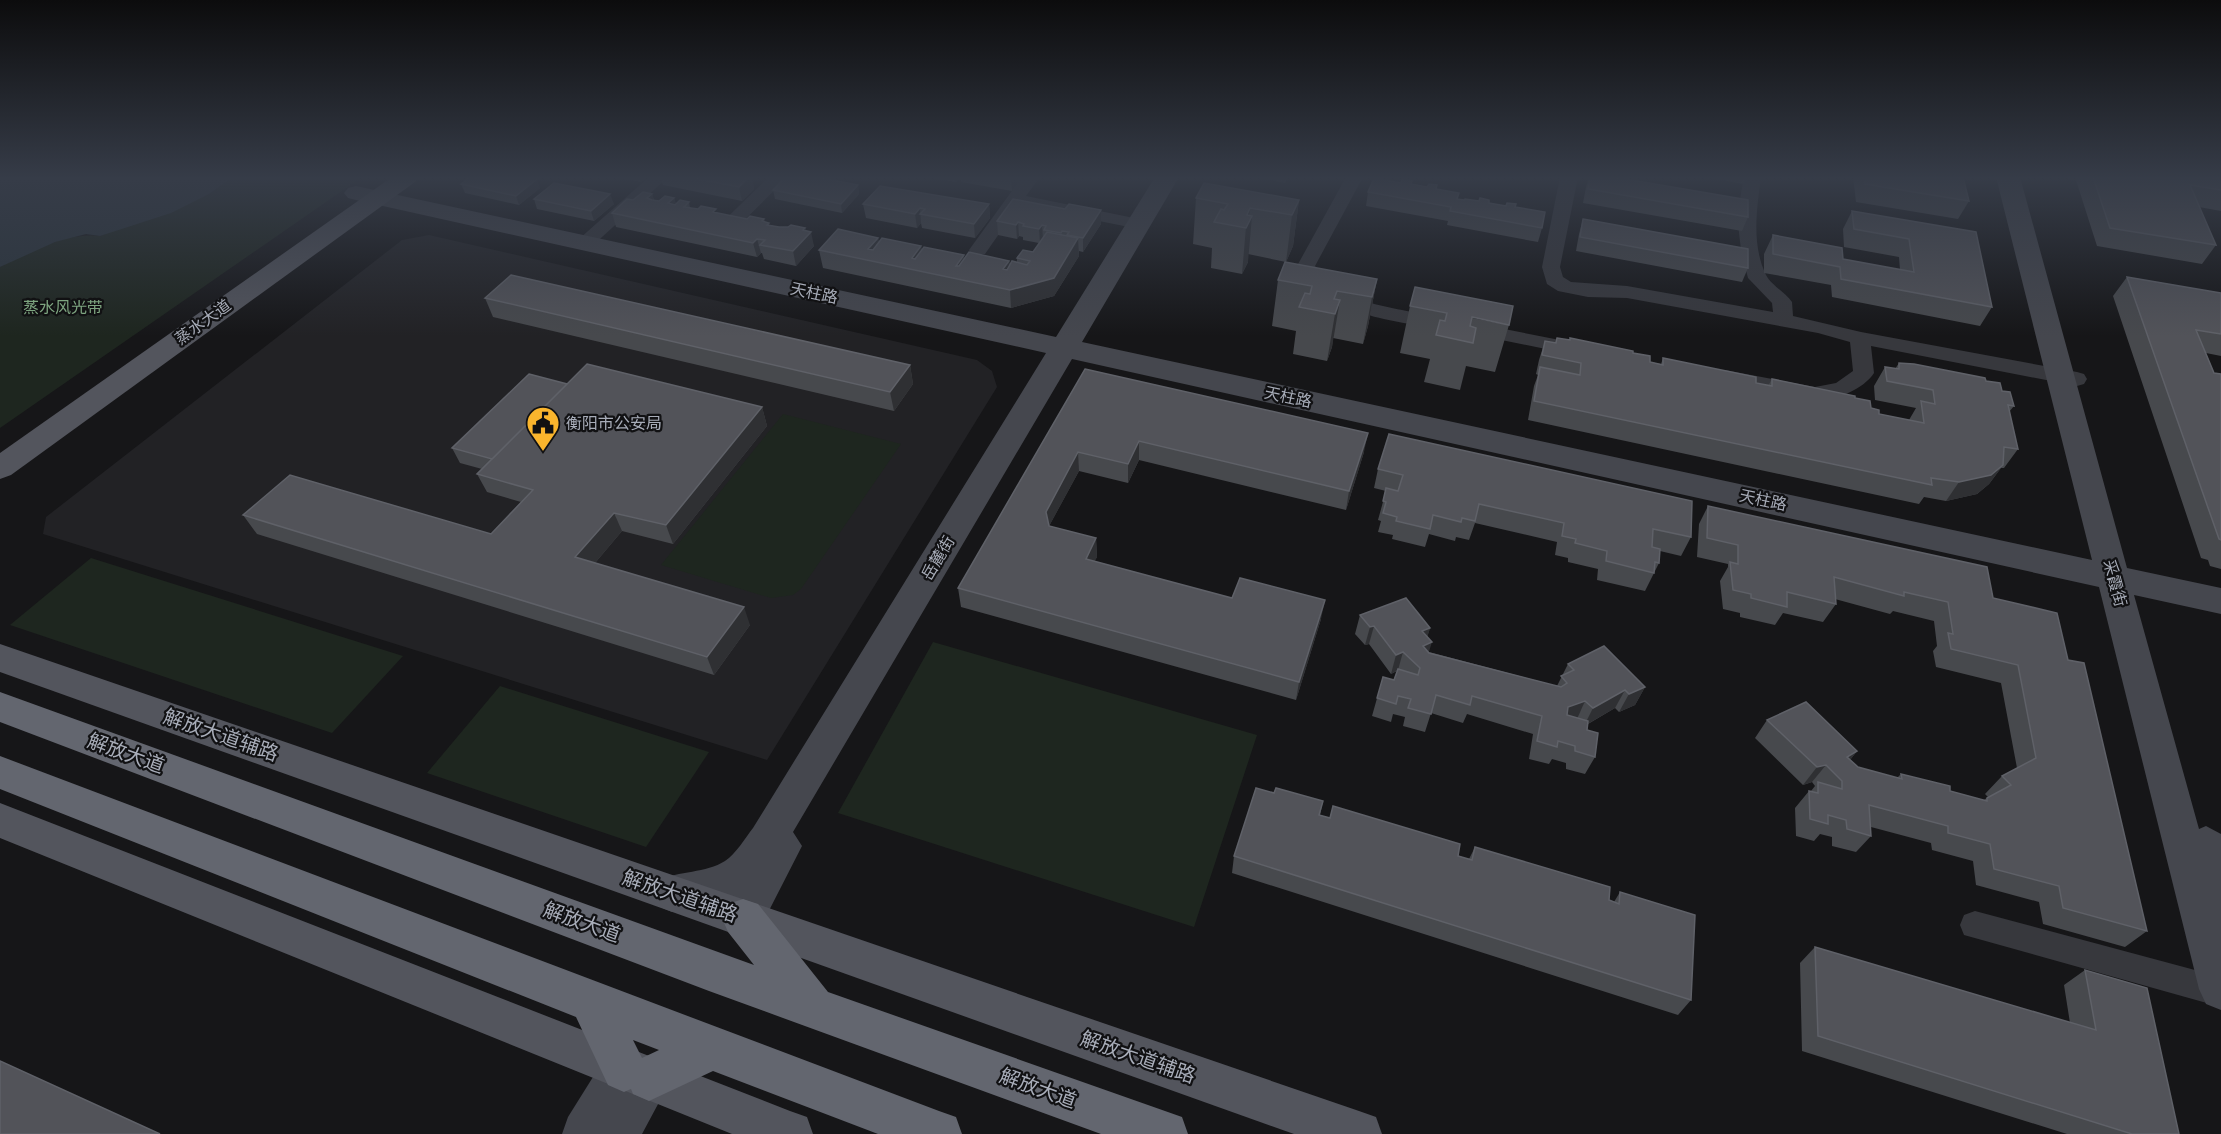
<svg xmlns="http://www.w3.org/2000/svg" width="2221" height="1134" font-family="'Work Sans','Noto Sans SC',sans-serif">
	<rect width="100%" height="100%" fill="#161618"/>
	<!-- built -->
	<path fill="#222225" d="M429,235L977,360L992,371L997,387L767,760L43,534L46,517L402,240Z"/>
	<!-- green -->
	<g fill="#1e261f">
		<path d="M233,177H362L0,428V267C29,251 66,232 100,236L209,194Z"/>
		<path d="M783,414L901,444L801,589L793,595L771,598L661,565Z"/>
		<path d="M91,558L403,656L332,733L10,625Z"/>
		<path d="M933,642L1257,735L1194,927L838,813Z"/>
		<path d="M500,686L709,752L646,847L427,773Z"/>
	</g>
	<!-- water -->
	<path fill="#2b353d" d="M0,177H233L209,194L171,213L100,236L86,234L55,242L0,267Z"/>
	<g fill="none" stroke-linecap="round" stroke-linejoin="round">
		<!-- street -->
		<g fill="#37383d" fill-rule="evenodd">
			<path d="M649,177H668L591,247H579L576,243L579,239Z"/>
			<path d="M769,177H788L720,244H708L705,240L708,236Z"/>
			<path d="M1022,177H1040L1026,196L1139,219L1145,220L1148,224L1145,228L1139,229L1019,205L985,254H971L969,250Z"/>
			<path d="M1346,177H1363L1315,266C1346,309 1401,307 1447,319L1450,323L1447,327L1440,329C1384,319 1331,316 1297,266Z"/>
			<path d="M1560,177H1578L1560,267L1563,277L1571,282L1627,286L1773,312L1772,303L1748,278L1741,250L1737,215L1744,177H1761C1757,208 1751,244 1766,275C1771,285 1785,292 1792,302L1793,316L1861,332L2077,372L2084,374L2087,379L2084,384L2077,386L1871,346L1874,373C1863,390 1833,402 1813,400C1787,399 1744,389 1718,382L1715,377L1718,372L1725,370L1815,387L1836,383L1853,371L1850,342L1818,333L1627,298L1588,297L1558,291L1547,284L1542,267Z"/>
			<path d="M1474,323L1575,343L1582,345L1585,349L1582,353L1575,355L1467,333L1464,329L1467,325Z"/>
			<path d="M1975,911L2221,977V1007L1964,935L1960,925L1964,915Z"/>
		</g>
		<!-- secondary -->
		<g fill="#45474e" fill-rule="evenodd">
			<path d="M1155,177H1179L1082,342L2092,560L1996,177H2020L2127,568L2221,588V614L2134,595L2199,829L2206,826L2221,834V1010L2206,1004L2199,989L2099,587L1072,359L793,832L802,846L758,932L743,937L728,932L722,918L733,897L713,905L672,912L658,906L652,893L658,880C679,871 706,873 725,861C736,854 745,838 753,828L1046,353L356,200L348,198L344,193L348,188L356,186L1056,337Z"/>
			<path d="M624,1046L640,1053L642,1058L649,1055L665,1062L672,1078L642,1134H562L568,1117L608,1053Z"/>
		</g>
		<!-- primary -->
		<g fill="#53555d" fill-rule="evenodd">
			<path d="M392,177H419L415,182L11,475L0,479V453Z"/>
			<path d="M0,644L1359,1111L1376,1117L1382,1134H1294L0,672Z"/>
			<path d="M0,803L790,1111L807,1117L813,1134H732L0,838Z"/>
		</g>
		<!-- highway -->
		<g fill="#63666f" fill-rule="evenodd">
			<path d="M0,692L754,965L728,932L722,918L728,904L743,899L758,904L828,992L1165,1111L1182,1117L1188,1134H1101L709,991L0,722Z"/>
			<path d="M0,756L939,1111L956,1117L962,1134H878L713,1071L649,1101L633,1094L631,1089L624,1092L608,1085L576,1017L0,789ZM633,1040L659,1050L642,1058Z"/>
		</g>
	</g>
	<!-- wall -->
	<g fill="#47494d">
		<path d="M615,177H647L641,182Z"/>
		<path d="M660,177H752L754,189L742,201L663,185Z"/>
		<path d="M928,177H960L956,182Z"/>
		<path d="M960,177H1023L1012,191L961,182Z"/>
		<path d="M1257,177H1288L1285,183Z"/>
		<path d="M1589,177H1614L1748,217L1742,231L1583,203L1586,187Z"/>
		<path d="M1704,177H1747L1744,184Z"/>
		<path d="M1853,177H1963L1969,201L1958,219L1856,202Z"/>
		<path d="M2075,177H2221V211L2199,207L2216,245L2202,264L2097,246Z"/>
		<path d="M461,184L540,188L519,205L465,193Z"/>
		<path d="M858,185L859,194L842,213L775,199L773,190Z"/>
		<path d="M1412,185L1436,189L1458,199L1515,207L1542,228L1538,242L1447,225L1448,221L1366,206L1368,192Z"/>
		<path d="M652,194L654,200L659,201L674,198L676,204L689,202L690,208L747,219H764L765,222L769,225L779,227L805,228L806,231L814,246L796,266L764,259L762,253H761L757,257L616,227L612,213L633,200Z"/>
		<path d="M1196,198L1299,200L1293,246L1286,262L1248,254V262L1242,274L1211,268L1212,248L1193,244Z"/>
		<path d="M534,199L614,204L594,221L537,209Z"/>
		<path d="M863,204H989L990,218L975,238L922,228L921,223L917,228L866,218Z"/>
		<path d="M1852,211L1976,232L1992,307L1980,326L1832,297L1831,285L1764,273V254L1773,235L1843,259L1900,270L1899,257L1844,247L1843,229Z"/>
		<path d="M1583,219L1748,268L1742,282L1576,251L1579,234Z"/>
		<path d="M997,221L1101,224L1083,252L1079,251V256L1054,296L1011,308L823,268L819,250L878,238L879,243L921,246L922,251L964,255V260L1009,261L1010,265L1017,262V258L1033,252L1039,243L1023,240V237L1019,236L1017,239L998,235Z"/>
		<path d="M2127,277L2221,293V356L2206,353L2214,373L2221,374V569L2210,566L2208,560L2201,558L2113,296Z"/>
		<path d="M1377,279L1368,326L1363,344L1333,338L1332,347L1327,361L1293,354L1296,331L1272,326L1278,280Z"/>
		<path d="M485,298L910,365L913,384L894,411L493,317Z"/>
		<path d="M1410,306L1509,325L1495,372L1466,366L1460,390L1424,382L1430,359L1400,353Z"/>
		<path d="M1557,338L1633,353L1650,362L1661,364L1663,358L1756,383L1768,386L1772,379L1855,398L1879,414L1909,420L1916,408L1875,400L1874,386L1885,367L1895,369L1899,363L1986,381L2002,391L2014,406L2009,412L2018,449L2004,468H2001L1989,484L1977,494L1946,501L1924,497L1919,504L1528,420L1534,386L1538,375L1536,374L1539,360L1545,341L1555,343Z"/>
		<path d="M1085,369L1364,452L1346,510L1139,460L1128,483L1079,471L1049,526L1096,538L1097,557L1094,561L1232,598L1321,619L1296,700L961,607L958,588Z"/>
		<path d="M567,384L762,407L767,426L673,544L622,531L595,563L750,625L714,675L257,534L243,515L491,534L521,502L487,492L477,474L482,469L460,463L452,448Z"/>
		<path d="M1378,469L1691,537L1681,556L1660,551L1659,563L1645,591L1597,580L1598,569L1568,562V558L1555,555L1557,542L1475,523L1469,540L1456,537L1455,541L1429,534L1425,547L1392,539L1393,535L1378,532L1381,521L1378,520L1386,491L1374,488Z"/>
		<path d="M1708,506L1993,598L2068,660L2147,931L2125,947L2043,924L2039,902L1976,885L1973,861L1932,850L1931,843L1871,827V836L1856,852L1832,846V837L1820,834L1814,841L1796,836L1795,808L1809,791H1811L1815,786L1812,782L1803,785L1755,738L1767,720L1857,751L1850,760L1858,767L1897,778L1901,774L1950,791L1984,800L1988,797L1985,794L2002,776L2017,768L2001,683L1936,667L1933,651L1937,646L1934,621L1893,611L1890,614L1835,599L1836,604L1823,622L1783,613L1775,625L1740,617V613L1723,609L1720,581L1728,567V564L1697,557L1699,524Z"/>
		<path d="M1360,615L1430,628L1427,637L1429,652L1557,686L1568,664L1645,687L1635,705L1619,712L1615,708L1588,724L1587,730L1595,757L1585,774L1566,769V763L1552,759L1549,764L1529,759L1533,734L1467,714L1463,723L1431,713L1425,732L1403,726L1405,717L1393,714L1391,722L1372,716L1383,677L1394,680L1397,671L1391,674L1369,644L1365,645L1355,634Z"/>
		<path d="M1323,801L1320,815L1469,859L1475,847L1614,902L1620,892L1691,1000L1678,1015L1232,873L1234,856Z"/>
		<path d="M1815,947L2070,1023L2064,985L2085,970L2179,1134H2067L1802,1051L1800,963Z"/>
	</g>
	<!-- shaded-wall -->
	<g fill="#2f3033">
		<path d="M640,177H647L641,182Z"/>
		<path d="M746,177H752L754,189L742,201L739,187Z"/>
		<path d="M955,177H960L956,182Z"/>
		<path d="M1011,177H1023L1012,191L1011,178Z"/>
		<path d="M537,179L540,188L519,205L516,196Z"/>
		<path d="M858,185L859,194L842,213L841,204Z"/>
		<path d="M610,194L614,204L594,221L591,211Z"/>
		<path d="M652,194L657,208L647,198Z"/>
		<path d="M674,198L678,212L668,203Z"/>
		<path d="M1299,200L1293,246L1286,262L1292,215Z"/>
		<path d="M989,204L990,218L975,238L974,224Z"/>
		<path d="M920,208L921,223L917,228L915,214Z"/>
		<path d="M1250,208L1248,223L1252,216L1248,262L1242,274L1247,215Z"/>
		<path d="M1101,210V224L1083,252V238Z"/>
		<path d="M1018,222L1019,236L1017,239L1016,225Z"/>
		<path d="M1042,225L1043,239L1040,243L1039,229Z"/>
		<path d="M805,228L807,236L811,232L814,246L796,266L793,251L803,230Z"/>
		<path d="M878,238L881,256L868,249Z"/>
		<path d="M1078,238L1079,256L1054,296L1011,308L1010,290Z"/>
		<path d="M757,239L761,253L757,257L753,243Z"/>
		<path d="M921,246L923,265L912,258Z"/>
		<path d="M964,255L966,274L956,266Z"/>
		<path d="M1009,261L1011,279L1003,269Z"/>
		<path d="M1377,279L1368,326L1363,344L1372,297Z"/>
		<path d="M1340,300L1332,347L1327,361L1335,314Z"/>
		<path d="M910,365L913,384L894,411L890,392Z"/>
		<path d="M762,407L767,426L673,544L666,525Z"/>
		<path d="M1368,433L1364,452L1346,510L1349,491Z"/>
		<path d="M1139,441V460L1128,483V464Z"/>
		<path d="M1078,452L1079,471L1047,530L1046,512Z"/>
		<path d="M2003,465L1989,484L1977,494L1946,501L1959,482Z"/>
		<path d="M614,513L622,531L584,576L575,557Z"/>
		<path d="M1096,538L1097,557L1086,578V559Z"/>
		<path d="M1325,600L1321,619L1296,700L1299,682Z"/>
		<path d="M744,607L750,625L714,675L707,657Z"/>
		<path d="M1374,626L1369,644L1365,645L1370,627Z"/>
		<path d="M1430,628L1425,645L1432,642L1426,661L1423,647L1422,631Z"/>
		<path d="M1403,652L1398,670L1391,674L1396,655Z"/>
		<path d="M1645,687L1635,705L1619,712L1629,694Z"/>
		<path d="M1625,690L1615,708L1584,726L1593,708Z"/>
		<path d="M1585,701L1577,719L1559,725L1568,707Z"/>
		<path d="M1857,751L1843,769L1847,757Z"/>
		<path d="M1826,765L1812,782L1803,785L1817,767Z"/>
	</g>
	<!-- building -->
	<g fill="#525359" stroke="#5f6168" stroke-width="1.5">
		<path d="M470,177H527L537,179L516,196L461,184Z"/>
		<path d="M687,177H749L739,187Z"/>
		<path d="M786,177H817L858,185L841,204L773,190Z"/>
		<path d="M1590,177H1614L1748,200V217L1588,189Z"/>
		<path d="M1864,177H1963L1969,201L1865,184Z"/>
		<path d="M2093,177H2221V190L2190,185L2216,245L2110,228Z"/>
		<path d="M1374,178L1401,183L1402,179L1412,181L1411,184L1427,187L1429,184L1437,185L1436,189L1459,193L1457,199L1464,200L1465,199L1479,201L1480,198L1489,200V203L1506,206L1507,203L1516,204L1515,207L1545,212L1542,228L1450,211L1451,207L1368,192Z"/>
		<path d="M554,183L610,194L591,211L534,199Z"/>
		<path d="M1204,183L1299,200L1292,215L1250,208L1247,215L1252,216L1246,228L1214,222L1221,209L1224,210L1228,204L1196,198Z"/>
		<path d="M880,186L989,204L974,224L920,214L925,209L920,208L915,214L863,204Z"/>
		<path d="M643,192L652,194L647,198L652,200L659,201L665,196L674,198L668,203L675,205L680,200L689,202L684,207L698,209L701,206L716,209L713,212L747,219L750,216L764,219L762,221L769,223L767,225L779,227H788L791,225L805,228L803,230L811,232L793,251L760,245L765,240L757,239L753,243L612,213L627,199L633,200Z"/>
		<path d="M1013,199L1065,209L1069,204L1101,210L1083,238L1067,235L1069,232L1062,231L1061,233L1044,230L1046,226L1042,225L1039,229L1023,226L1024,224L1018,222L1016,225L997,221Z"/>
		<path d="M1852,211L1976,232L1992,307L1841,279L1840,267L1773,254V235L1842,248L1843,259L1914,272L1909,239L1854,229Z"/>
		<path d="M1583,219L1748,249V268L1580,237Z"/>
		<path d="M838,229L878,238L868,249L873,250L882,238L921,246L912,258L915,259L924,247L964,255L956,266H959L969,252L1009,261L1003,269L1007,270L1012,261L1027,265L1030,261L1017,258L1023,250L1033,252L1047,232L1078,238L1054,278L1010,290L819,250Z"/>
		<path d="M1285,262L1377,279L1372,297L1337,291L1334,299L1340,300L1335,314L1299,307L1305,293L1310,294L1312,286L1278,280Z"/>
		<path d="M511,275L910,365L890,392L485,298Z"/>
		<path d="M2127,277L2221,293V334L2196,330L2214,373L2221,374V540L2219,539Z"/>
		<path d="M1415,287L1513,306L1509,325L1472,317L1470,326L1476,328L1473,343L1436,335L1440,320L1445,321L1447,313L1410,306Z"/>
		<path d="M1557,338L1570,340V338L1633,351V353L1650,356V362L1663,365V358L1756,377V383L1772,386V379L1855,396V398L1870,401L1871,408L1879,410V414L1924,423L1921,401L1935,404L1933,390L1887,381L1885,367L1899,369V363L1914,364L1985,378L1986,381L2000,383L2002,391L2010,392L2014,406L2008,405L2018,449L2004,447L2003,465L1991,475L1959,482L1931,478L1932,485L1534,401L1540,367L1580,375L1581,363L1542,355L1545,341L1556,343Z"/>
		<path d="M587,364L762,407L666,525L614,513L575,557L744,607L707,657L243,515L290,475L491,534L533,490L477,474Z"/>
		<path d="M1085,369L1368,433L1349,491L1139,441L1128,464L1078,452L1046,512L1049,526L1096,538L1086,559L1232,598L1240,578L1325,600L1299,682L958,588Z"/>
		<path d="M529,374L567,384L492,459L452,448Z"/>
		<path d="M1389,434L1692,501L1691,537L1653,529L1652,547L1660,549L1659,563L1655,562L1654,573L1606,561L1607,551L1575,543L1576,539L1562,536L1564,523L1479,504L1475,521L1462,518L1461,522L1433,515L1430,529L1396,521L1397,517L1383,513L1386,502L1383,501L1386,488L1398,491L1403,475L1378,469Z"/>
		<path d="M1708,506L1987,567L1993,598L2057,613L2068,660L2084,663L2147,931L2063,908L2059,886L1994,869L1990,844L1948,833V826L1869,805L1871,836L1847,829L1846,820L1828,815V824L1810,819L1809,791L1818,793V782L1842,789V781L1826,765L1817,767L1767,720L1806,702L1857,751L1847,757L1858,767L1902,779L1901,774L1950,786V791L1987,801V798L2011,785L2002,776L2036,758L2018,665L1951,649L1948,633L1953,634L1948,602L1904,592V596L1834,577L1836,604L1787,592V607L1751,598V594L1733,590L1730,562L1738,564V545L1707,538Z"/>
		<path d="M1406,598L1430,628L1422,631L1432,642L1423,646L1429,653L1561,687L1567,683L1561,676L1574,670L1568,664L1604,646L1645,687L1629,694L1625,690L1593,708L1585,701L1568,707L1567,715L1588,721L1587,730L1598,733L1595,757L1575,751V746L1558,741L1557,747L1537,741L1542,716L1472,696L1470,705L1436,695L1431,714L1408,708L1411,699L1398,696L1396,704L1377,698L1383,677L1394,680L1398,669L1418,675L1420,668L1403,652L1396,655L1374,626L1370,627L1360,615Z"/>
		<path d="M1256,788L1274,793L1276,788L1323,801L1319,815L1330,818L1333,806L1460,844L1458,856L1472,860L1475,847L1610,887L1609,900L1619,904L1620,892L1695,915L1691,1000L1234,856Z"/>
		<path d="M1815,947L2096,1030L2085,970L2147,988L2179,1134H2132L1818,1036Z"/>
		<path d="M0,1061L160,1134H0Z"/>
	</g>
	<!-- sky -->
	<linearGradient id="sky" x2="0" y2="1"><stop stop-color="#0c0c0d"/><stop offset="0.53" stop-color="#363c48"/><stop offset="1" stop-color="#363c48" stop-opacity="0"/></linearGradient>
	<rect width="2221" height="336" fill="url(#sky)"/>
	<!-- icons -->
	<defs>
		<symbol id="civic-pin" viewBox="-11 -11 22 30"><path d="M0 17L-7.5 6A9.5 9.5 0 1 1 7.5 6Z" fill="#fab52d" stroke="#111113"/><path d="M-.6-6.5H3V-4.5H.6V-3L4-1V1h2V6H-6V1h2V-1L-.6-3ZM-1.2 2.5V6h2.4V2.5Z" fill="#111"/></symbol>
	</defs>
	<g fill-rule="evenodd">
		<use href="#civic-pin" x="524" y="404" width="38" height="52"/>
	</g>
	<g text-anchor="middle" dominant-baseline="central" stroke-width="4.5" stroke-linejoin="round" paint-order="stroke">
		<!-- street labels -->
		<g font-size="16" fill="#a8adb9" stroke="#111113">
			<text transform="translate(814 293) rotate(12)">天柱路</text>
			<text transform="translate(203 322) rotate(-36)">蒸水大道</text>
			<text transform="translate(1288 397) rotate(12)">天柱路</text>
			<text transform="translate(1763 500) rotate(12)">天柱路</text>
			<text transform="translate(938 558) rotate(-59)">岳麓街</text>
			<text transform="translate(2115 583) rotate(75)">采霞街</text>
		</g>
		<!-- park labels -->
		<g font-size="16" fill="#7ea580" stroke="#111113">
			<text x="63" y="307">蒸水风光带</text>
		</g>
		<!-- poi labels -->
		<g font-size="16" fill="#a8adb9" stroke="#111113" text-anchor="start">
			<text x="566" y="423">衡阳市公安局</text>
		</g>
		<!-- near-street labels -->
		<g font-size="20" fill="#a8adb9" stroke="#111113">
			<text transform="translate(221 735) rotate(19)">解放大道辅路</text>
			<text transform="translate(126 753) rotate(20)">解放大道</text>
			<text transform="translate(680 896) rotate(19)">解放大道辅路</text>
			<text transform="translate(582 922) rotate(20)">解放大道</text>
			<text transform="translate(1138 1057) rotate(19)">解放大道辅路</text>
			<text transform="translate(1038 1088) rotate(20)">解放大道</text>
		</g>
	</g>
</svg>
